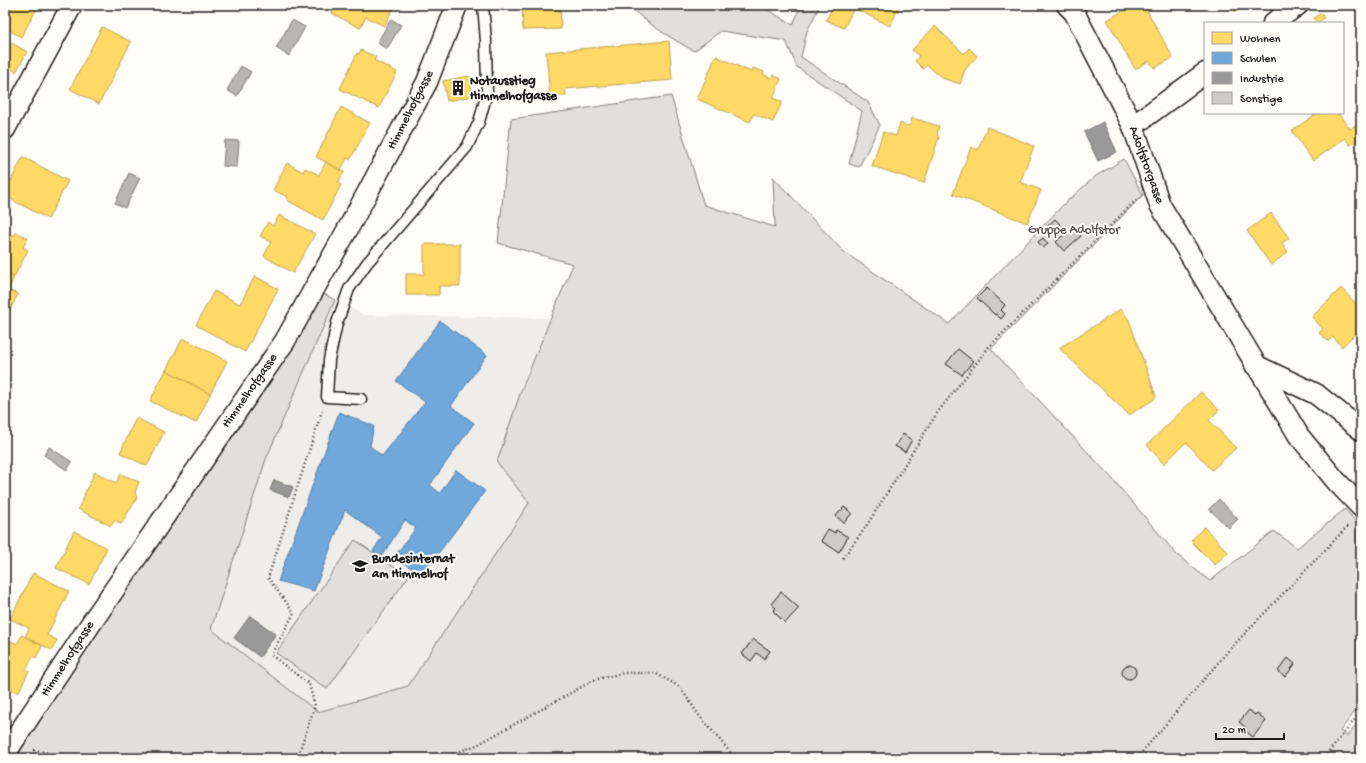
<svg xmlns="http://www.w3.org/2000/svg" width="1366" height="763" font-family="'Gochi Hand',sans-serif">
	<rect width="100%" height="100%" fill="#fdfcf7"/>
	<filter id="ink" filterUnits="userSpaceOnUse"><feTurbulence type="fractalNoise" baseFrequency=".025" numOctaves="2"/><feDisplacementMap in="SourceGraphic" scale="8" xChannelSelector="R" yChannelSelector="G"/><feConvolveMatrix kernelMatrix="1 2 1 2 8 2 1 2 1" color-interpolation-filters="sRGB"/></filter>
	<g filter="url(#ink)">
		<!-- built -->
		<path fill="#eeede9" d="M335,300L364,315L551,318L521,391L529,503L408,686L318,713L211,629L266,459Z"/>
		<!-- green -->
		<g fill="#e0dfdb" stroke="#7e7e7c">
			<path d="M628,5H760L793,25L801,5H820L807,31L801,57L868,102L880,125L859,167L849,164L862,111L797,67L786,41L721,31L694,51C671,38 647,24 628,5Z"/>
			<path d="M671,96L704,205L775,227L773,177L844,252L949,324L1065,203L1096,176L1124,159L1143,195L991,349L1110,476L1177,555L1210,581L1274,531L1297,548L1345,509L1361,528V704L1340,731L1347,736L1361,719V758H16L84,651L324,294L335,300L266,459L211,629L318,712L408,686L529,503L497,462L521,391L573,264L498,243L511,119Z"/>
			<path d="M355,540L408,577L327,689L276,653Z"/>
		</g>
		<!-- water -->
		<g fill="#b7b6b2" stroke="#797876">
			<path d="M391,19L401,25L387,49L377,43Z"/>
			<path d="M292,20L305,27L289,56L276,48Z"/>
			<path d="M241,66L251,72L237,96L227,90Z"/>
			<path d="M225,140L239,141L237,167L223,166Z"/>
			<path d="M129,173L140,178L125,208L115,203Z"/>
			<path d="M49,447L72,462L67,470L44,455Z"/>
			<path d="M1219,499L1238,519L1229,528L1209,509Z"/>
		</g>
		<!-- homes -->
		<g fill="#ffd966" stroke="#bba050">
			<path d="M5,5H39L21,37L5,28Z"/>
			<path d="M336,5H395L384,26L366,17L360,28L332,13Z"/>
			<path d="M522,5H560L561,29L523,30Z"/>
			<path d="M834,5H900L890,26L854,8L844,28L826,20Z"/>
			<path d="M1134,5H1144L1173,58L1154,68L1149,61L1135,69L1107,20Z"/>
			<path d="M1231,5H1246L1236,12Z"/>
			<path d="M1321,13L1324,18L1317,23L1314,18Z"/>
			<path d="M935,26L964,54L969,48L977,56L965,70L960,84L942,78L927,65L923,69L915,61L919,56L912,50Z"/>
			<path d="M102,27L131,42L99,104L70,89Z"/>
			<path d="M669,41L672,80L565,89L566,96L550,97L546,52Z"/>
			<path d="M10,42L27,52L16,72L5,65V51Z"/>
			<path d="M361,50L376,57L374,60L397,72L379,108L340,89L357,53L359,54Z"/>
			<path d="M716,56L751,72L753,68L764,72L763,74L771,78L773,75L781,79L773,98L782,102L773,122L754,114L750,122L697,99Z"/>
			<path d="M469,76L473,96L447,101L443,81Z"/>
			<path d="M341,107L370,123L350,160L347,158L341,170L316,157Z"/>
			<path d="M1317,113H1338L1350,129L1361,121V138L1350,145L1345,138L1313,161L1292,131Z"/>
			<path d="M912,118L939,126L937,134L939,137L924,183L872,166L883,132L896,136L900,123L907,126L910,125Z"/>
			<path d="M987,127L1034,146L1020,182L1041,190L1027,223L953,194L971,147L978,150Z"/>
			<path d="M23,157L68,181L48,219L5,196V192Z"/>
			<path d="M326,162L344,172L338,183L341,185L323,220L287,200L288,197L273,190L287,163L303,172L305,168L319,175Z"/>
			<path d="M1271,213L1289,238L1282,243L1288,252L1271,265L1247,231Z"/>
			<path d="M279,215L315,234L293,273L264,256L271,242L260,236L268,222L273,226Z"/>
			<path d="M5,231L14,236L16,232L28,238L23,247L28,250L14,277L5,272Z"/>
			<path d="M424,244H460V286H439V295H406V274H424Z"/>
			<path d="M5,272L14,277L8,290L18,294L5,320Z"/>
			<path d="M255,276L278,289L245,352L196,325L214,291L240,304Z"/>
			<path d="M1341,288L1361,309V328L1342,347L1333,337L1328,341L1319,333L1323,329L1312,317Z"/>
			<path d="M1121,309L1129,320L1156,396L1153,400L1129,415L1059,348Z"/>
			<path d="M183,338L227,361L210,394L166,370Z"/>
			<path d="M166,370L210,394L196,423L150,401Z"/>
			<path d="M1201,392L1219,410L1209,420L1236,448L1212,470L1186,442L1164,464L1147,445Z"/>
			<path d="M136,418L164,432L147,466L120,453Z"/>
			<path d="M95,472L116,483L121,474L139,482L135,492L137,498L121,524L115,520L111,526L78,509L85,495H84Z"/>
			<path d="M1204,527L1228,552L1215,565L1191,541Z"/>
			<path d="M74,531L107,548L89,584L56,568Z"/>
			<path d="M33,573L69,591L47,635L57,640L52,650L25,637L29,628L10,619Z"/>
			<path d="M22,635L42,646L36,658L33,656L26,670L29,671L18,693L5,686V638L17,644Z"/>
		</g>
		<!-- schools -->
		<path fill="#6fa8dc" stroke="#567ea2" d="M440,321L487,355L451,406L474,423L430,485L440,493L456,470L485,491L422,575L394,557L416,528L405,520L382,556L373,551L382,537L345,510L314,591L278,581L339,412L374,426L370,446L382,456L425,402L396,381Z"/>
		<!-- industry -->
		<g fill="#999" stroke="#747474">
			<path d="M1103,122L1117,152L1098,161L1084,132Z"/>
			<path d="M274,480L293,487L289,497L270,490Z"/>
			<path d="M250,616L276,634L260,657L234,638Z"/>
		</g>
		<!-- building -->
		<g fill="#cccbc8" stroke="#1c1c1c">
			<path d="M1055,219L1061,225L1049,237L1043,230Z"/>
			<path d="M1073,226L1081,236L1064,251L1056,242Z"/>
			<path d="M1043,238L1048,244L1043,248L1038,242Z"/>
			<path d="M987,288L1005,305L1001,310L1005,314L1001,319L996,314L995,315L977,298Z"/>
			<path d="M958,349L973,361L962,375L946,364Z"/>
			<path d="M903,434L912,440L905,452L895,446Z"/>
			<path d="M844,507L852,513L844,523L836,516Z"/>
			<path d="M828,529L835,533L836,530L848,537L839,552L821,541Z"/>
			<path d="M781,592L799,608L785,623L773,611L776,608L771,604Z"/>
			<path d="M753,639L770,651L764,659L757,653L751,661L742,654Z"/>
			<path d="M1288,658L1295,664L1285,677L1278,671Z"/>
			<circle cx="1129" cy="672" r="7"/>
			<path d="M1249,710L1255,715L1257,713L1266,721L1253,737L1243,729L1245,727L1239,722Z"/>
		</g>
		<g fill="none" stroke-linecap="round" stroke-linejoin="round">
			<defs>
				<path id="service" d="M361,399L327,397L329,360L337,323L349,289L367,263L467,147L479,122L487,93L486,41L483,5"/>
				<g id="minor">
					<path d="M1067,5L1074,12L1133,126L1160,205L1299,436L1337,482L1361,507"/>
					<path d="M1273,23L1298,5"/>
					<path d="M1133,126L1205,73"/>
					<path d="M5,129L72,5"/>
					<path d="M1255,365L1316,394L1361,430"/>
					<path d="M5,754L90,625L285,341L350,225L427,82L457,5"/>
				</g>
			</defs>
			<!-- service casing -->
			<use href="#service" stroke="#1c1c1c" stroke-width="13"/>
			<!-- minor casing -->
			<use href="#minor" stroke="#1c1c1c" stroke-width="23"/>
			<!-- path -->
			<g stroke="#1c1c1c" stroke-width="2.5" stroke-dasharray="1 3" stroke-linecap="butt">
				<path d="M843,558L865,528L937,413L989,347L1136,200"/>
				<path d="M34,750L45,752L55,758"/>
				<path d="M125,758L129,756L158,758"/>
				<path d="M297,758L315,706L309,684L271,655L294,613L268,578L322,411"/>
				<path d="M429,758L450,755L477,745L594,680L623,673H655L680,687L698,714L735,758"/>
				<path d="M1137,758L1229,650L1349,525"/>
				<path d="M1324,758L1361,712"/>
			</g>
			<!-- service -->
			<use href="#service" stroke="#fdfcf7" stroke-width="10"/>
			<!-- minor -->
			<use href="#minor" stroke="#fdfcf7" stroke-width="20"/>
		</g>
	</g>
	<!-- icons -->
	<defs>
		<symbol id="building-bare" viewBox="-9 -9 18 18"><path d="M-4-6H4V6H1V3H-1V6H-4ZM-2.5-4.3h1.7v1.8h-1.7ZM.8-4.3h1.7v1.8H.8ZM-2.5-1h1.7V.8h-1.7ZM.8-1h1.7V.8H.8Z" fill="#1c1c1c" stroke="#fdfcf7" stroke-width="2.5" paint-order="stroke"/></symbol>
		<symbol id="school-bare" viewBox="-9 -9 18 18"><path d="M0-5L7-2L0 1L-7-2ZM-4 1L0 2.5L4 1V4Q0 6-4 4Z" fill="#1c1c1c" stroke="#fdfcf7" stroke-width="2.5" paint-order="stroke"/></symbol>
	</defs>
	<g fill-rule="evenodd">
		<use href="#building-bare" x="447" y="77" width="22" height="22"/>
		<use href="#school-bare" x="349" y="555" width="22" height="22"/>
	</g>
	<g text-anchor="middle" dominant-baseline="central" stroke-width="4" stroke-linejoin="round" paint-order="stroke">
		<!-- poi labels -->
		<g font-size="13" font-weight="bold" fill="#1c1c1c" stroke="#fdfcf7" text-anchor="start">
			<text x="470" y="81">Notausstieg<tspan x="470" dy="15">Himmelhofgasse</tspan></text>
			<text x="372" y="559">Bundesinternat<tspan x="372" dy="15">am Himmelhof</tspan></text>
		</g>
		<!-- street labels -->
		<g font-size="13" fill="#1c1c1c" stroke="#fdfcf7">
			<text transform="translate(411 110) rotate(-63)">Himmelhofgasse</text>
			<text transform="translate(1146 165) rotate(70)">Adolfstorgasse</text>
			<text transform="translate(250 391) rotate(-55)">Himmelhofgasse</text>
			<text transform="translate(68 659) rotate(-57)">Himmelhofgasse</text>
		</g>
		<!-- park labels -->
		<g font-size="13" fill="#575655" stroke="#fdfcf7">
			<text x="1074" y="230">Gruppe Adolfstor</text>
		</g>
	</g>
	<!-- margin -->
	<rect width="1366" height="763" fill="none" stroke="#fdfcf7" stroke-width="20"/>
	<rect x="10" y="10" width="1346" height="743" fill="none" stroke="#1c1c1c" stroke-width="1.5" filter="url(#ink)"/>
	<!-- legend -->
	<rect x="1204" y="22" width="140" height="92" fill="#fdfcf7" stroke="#a3a29f"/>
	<rect x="1212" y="32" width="20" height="12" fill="#ffd966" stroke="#a3a29f"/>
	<text x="1240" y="42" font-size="12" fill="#1c1c1c">Wohnen</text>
	<rect x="1212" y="52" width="20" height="12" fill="#6fa8dc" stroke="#a3a29f"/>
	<text x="1240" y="62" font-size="12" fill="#1c1c1c">Schulen</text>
	<rect x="1212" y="72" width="20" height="12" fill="#999999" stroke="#a3a29f"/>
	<text x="1240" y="82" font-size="12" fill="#1c1c1c">Industrie</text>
	<rect x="1212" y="92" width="20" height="12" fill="#cccbc8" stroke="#a3a29f"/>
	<text x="1240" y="102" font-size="12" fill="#1c1c1c">Sonstige</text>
	<!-- scale -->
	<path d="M1216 733v6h68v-6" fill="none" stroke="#1c1c1c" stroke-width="2"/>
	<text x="1222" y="733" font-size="12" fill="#1c1c1c" stroke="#fdfcf7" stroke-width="3" paint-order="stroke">20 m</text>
</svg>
